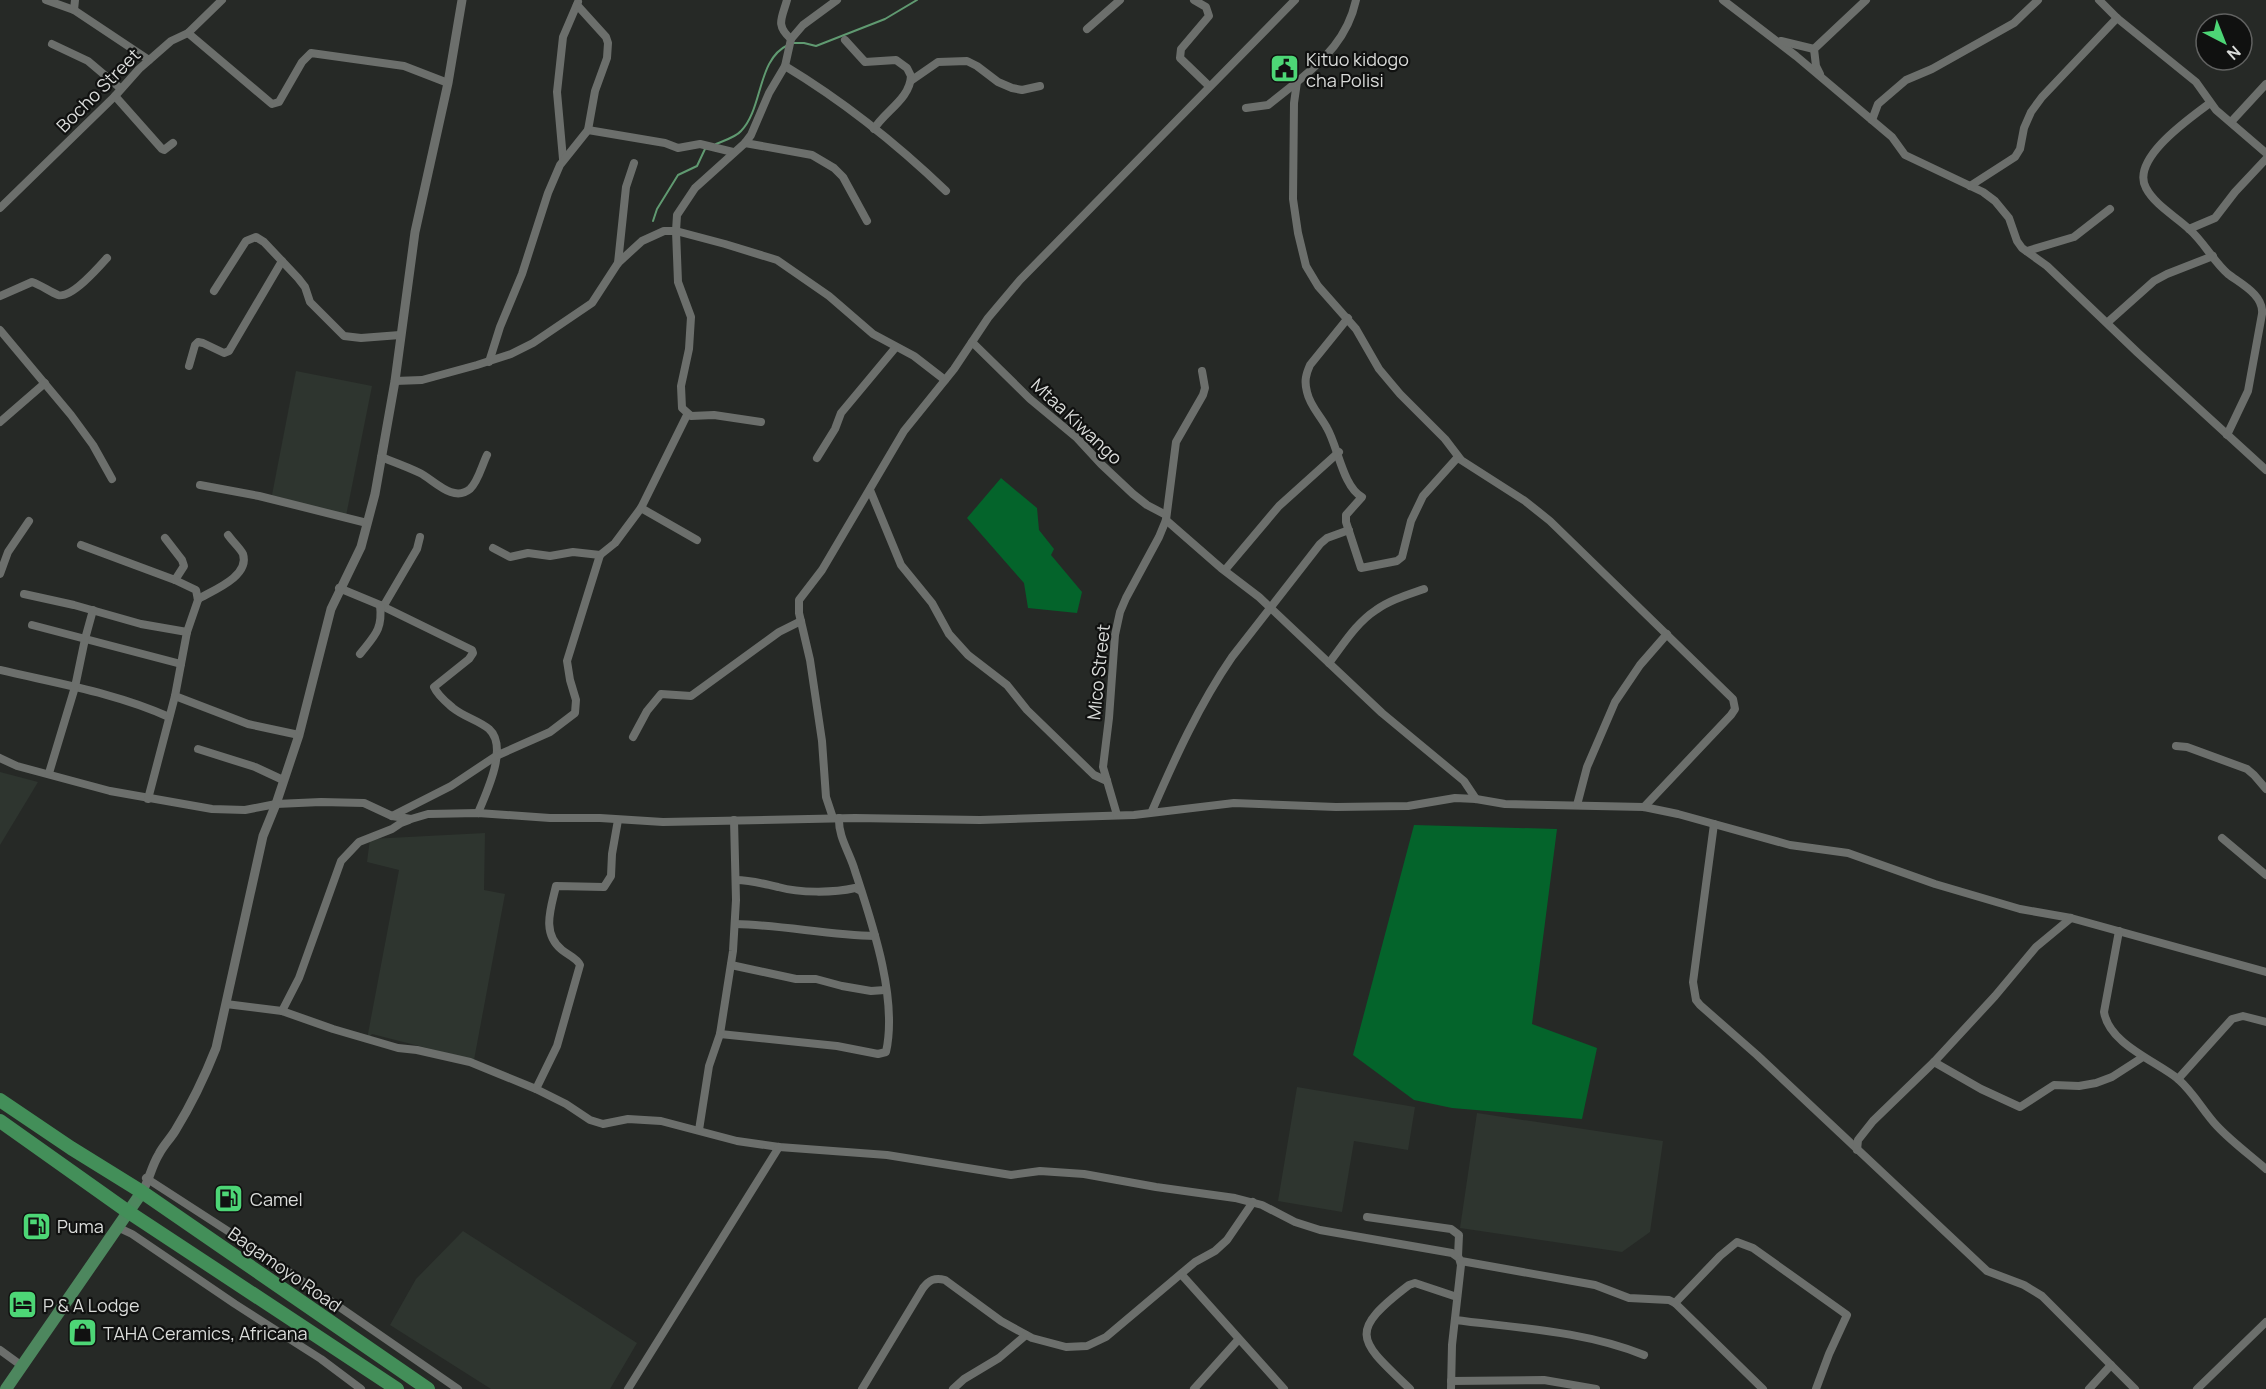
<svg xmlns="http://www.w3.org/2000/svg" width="2266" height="1389" font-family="Manrope,sans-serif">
	<rect width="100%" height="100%" fill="#262926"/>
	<!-- built -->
	<g fill="#2e352f">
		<path d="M296,371L372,386L346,516L272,495Z"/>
		<path d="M0,772L38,782L0,845Z"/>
		<path d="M485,833L484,890L505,894L474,1060L372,1034L367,1039L399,870L367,862L370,839Z"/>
		<path d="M1297,1087L1415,1107L1408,1150L1354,1141L1342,1212L1278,1201Z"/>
		<path d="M1477,1113L1663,1141L1650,1232L1622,1252L1460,1228Z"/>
		<path d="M463,1231L637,1343L610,1389H491L390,1325L416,1279Z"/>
	</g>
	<!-- forest -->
	<g fill="#04642b">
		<path d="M1001,478L1037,508L1039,530L1054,549L1051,555L1082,592L1077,613L1028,608L1024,583L967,518Z"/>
		<path d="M1414,825L1557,829L1532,1024L1597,1048L1582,1119L1452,1108L1414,1100L1353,1055Z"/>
	</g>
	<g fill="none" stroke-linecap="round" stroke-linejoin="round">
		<!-- stream -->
		<g stroke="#609a71" stroke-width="2">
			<path d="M793,43H804L816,46L885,19L917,0"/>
			<path d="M716,144C723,141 736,137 741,131C763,109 757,59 788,45"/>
			<path d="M653,221L657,209L678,175L697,166L705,149L708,148"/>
		</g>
		<!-- minor -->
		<g stroke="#6c6f6c" stroke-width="8">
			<path d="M46,0L74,10L149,60"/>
			<path d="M787,0C782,18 775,25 791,39"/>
			<path d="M1194,0L1206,7L1209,16L1181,49L1180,58L1209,86"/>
			<path d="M1356,0C1348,37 1325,59 1297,82L1294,103L1293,199L1298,233L1306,266L1318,286L1356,329L1379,369L1400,394L1445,439L1461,460L1525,501L1550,521L1733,699L1735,709L1731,715L1644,807"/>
			<path d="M1723,0L1796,56L1892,137L1905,155L1983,192L1995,201L2009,218L2017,241L2022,248L2047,266L2138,353L2266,470"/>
			<path d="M2099,0L2117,18L2196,82L2216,110L2266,153"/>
			<path d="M74,10L75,0"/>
			<path d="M1087,29L1120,0"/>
			<path d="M188,33L272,104L279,102L302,62L311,53L404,66L448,83"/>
			<path d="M845,40L865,62L896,60L907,68L911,76C910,99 885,111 874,129"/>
			<path d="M1781,41L1814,49"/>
			<path d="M52,44L88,61L120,88"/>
			<path d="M785,66C843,101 897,144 946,191"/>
			<path d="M1820,74L1816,66L1814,49L1866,0"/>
			<path d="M912,80L938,62L967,61L977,66L998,82L1012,88L1022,90L1040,86"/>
			<path d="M115,96L162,149L164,150L173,143"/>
			<path d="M2210,103C2190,118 2130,159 2146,188C2155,205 2175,216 2189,229C2204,242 2213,261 2228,274C2241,284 2264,295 2262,314L2248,391L2227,435"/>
			<path d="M1246,108L1268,105L1297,82"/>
			<path d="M1872,120L1878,104L1906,80L1932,69L2014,23L2038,0"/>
			<path d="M2231,122L2266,84"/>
			<path d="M588,130L665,143L678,148L700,144L733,152"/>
			<path d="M745,143L812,155L834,168L843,177L867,221"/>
			<path d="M563,159L557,92L563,37L578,2"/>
			<path d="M1970,186L2015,157L2020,149L2024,128L2031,112L2042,97L2117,18"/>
			<path d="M0,208L115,96L139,69L171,41L188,33L222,0"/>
			<path d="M2189,229L2215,218L2235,192L2266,159"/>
			<path d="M2027,251L2074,237L2110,209"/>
			<path d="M618,263L626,187L634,163"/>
			<path d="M214,291L246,241L256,237L264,242L298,278L305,287L310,302L344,336L361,338L400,335"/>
			<path d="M0,296L32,282C41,285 50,292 58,295C71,299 99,267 107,258"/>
			<path d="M1348,318L1310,365C1306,374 1304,381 1307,392C1310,406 1320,415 1327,428C1338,447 1343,487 1362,497L1346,515V522L1361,568L1397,561L1402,557L1411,521L1423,496L1458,457"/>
			<path d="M2108,322L2154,281L2167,274L2213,256"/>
			<path d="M0,330L71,415L93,445L112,479"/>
			<path d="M972,342L1030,399L1077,438L1101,464L1133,494L1147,505L1166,515"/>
			<path d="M489,362L500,327L522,274L548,193L560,165L588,130L595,91L607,58L608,43L606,37L577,5"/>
			<path d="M189,366L195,345L198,342L203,343L224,353L229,351L282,261"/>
			<path d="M395,381L422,380L477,365L511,354L533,343L592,303L618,263L642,241L664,231H676L725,244L777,260L829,296L873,334L914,356L945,380"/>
			<path d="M0,422L45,383"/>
			<path d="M761,422L714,415L691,416L682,408L681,386L689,349L691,317L678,282L676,231L677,215L695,188L745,143L751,135L769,93L785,66L791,39L803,25L837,0"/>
			<path d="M381,457C394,462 408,467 420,473C434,480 453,503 470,489C478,482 482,465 487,455"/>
			<path d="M817,458L835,429L841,413L896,347"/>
			<path d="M200,485L259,496L367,523"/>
			<path d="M870,490L901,565L932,603L949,634L968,655L1007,685L1027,710L1094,775L1107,781"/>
			<path d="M641,508L697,540"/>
			<path d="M1166,520L1221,568L1259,597L1382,713L1464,781L1476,799"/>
			<path d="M81,545L175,580L184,566L182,560L165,538"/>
			<path d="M493,548L510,557L528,553L550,556L573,552L600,555"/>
			<path d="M1225,570L1279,506L1339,452"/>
			<path d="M0,574L8,552L29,521"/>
			<path d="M339,588L380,605L472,650L473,653L469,659L434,687C438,696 446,702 453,708C464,717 478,720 489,729C509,747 486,793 478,813"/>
			<path d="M24,594L74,605L141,624L187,632"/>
			<path d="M198,599C214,590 250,576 243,554C240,548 232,541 228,535"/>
			<path d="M383,607L417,549L420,537"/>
			<path d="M32,625L181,664"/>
			<path d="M360,654C374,636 383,630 380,605"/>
			<path d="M1329,663C1343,645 1356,623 1376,610C1390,600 1407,595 1424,589"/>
			<path d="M0,670C55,683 117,693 169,717"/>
			<path d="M175,696L248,724L299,735"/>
			<path d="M633,737L647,711L661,694L691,696L779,632L801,621"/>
			<path d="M2176,746L2187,747L2247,769L2254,775L2266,789"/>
			<path d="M198,749L255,767L283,780"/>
			<path d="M0,758L17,766L110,791L212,809L245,810L276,804L321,802L364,803L392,816L411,819L428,814L478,813L550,818H600L663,822L855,818L980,820L1134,815L1234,803L1336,807L1408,806L1455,798L1476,799L1505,804L1644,807L1678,814L1790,845L1848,853L1935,884L2020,909L2071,918L2266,972"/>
			<path d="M49,773L75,687L85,639L93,610"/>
			<path d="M148,799L175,696L187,632L198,600L196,590L175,580"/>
			<path d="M1577,805L1587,767L1615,702L1640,665L1667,634"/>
			<path d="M1152,811C1175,758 1199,705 1232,657L1320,544L1327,538L1349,530"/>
			<path d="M1117,815L1103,767L1109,718L1115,635L1120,612L1126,598L1159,537L1166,520L1176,442L1203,395L1205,388L1202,371"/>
			<path d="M392,816L451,786L496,756L550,732L575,713L576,700L570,680L567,661L600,555L615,543L641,508L687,415"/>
			<path d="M833,818L826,797L822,741L810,660L799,613V600L822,570L904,431L954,369L988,318L1020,280L1295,0"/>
			<path d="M1714,824L1693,982L1696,1000L1700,1005L1757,1055L1987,1271L2024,1285L2042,1296L2135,1389"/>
			<path d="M2222,838L2266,875"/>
			<path d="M736,880C751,880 764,884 778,887C800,893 833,893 855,888L861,891"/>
			<path d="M735,924C782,925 828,935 875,936"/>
			<path d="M2119,931L2104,1012C2109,1044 2156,1061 2178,1079C2194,1093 2203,1111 2217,1126C2232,1142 2250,1155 2266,1169"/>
			<path d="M731,965L796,979H816L842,986L871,991L885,990"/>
			<path d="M226,1004L282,1011L333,1029L398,1048L417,1050L470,1062L536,1089L566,1104L590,1120L603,1124L628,1119L661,1121L737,1141L779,1147L887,1155L1011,1175L1040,1171L1084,1174L1156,1187L1235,1198L1262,1205L1295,1222L1320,1230L1452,1253L1459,1258L1461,1265L1452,1345L1451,1389"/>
			<path d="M282,1011L299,978L341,861L359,842L392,829L401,823L409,820"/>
			<path d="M720,1034L837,1046L878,1054L886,1052C898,998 872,923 855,871C850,853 838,837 839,818"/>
			<path d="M1934,1062L1981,1089L2020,1107L2054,1085L2079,1086L2096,1083L2112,1077L2143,1057"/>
			<path d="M2178,1079L2232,1019L2243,1016L2266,1022"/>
			<path d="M536,1089L557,1046L580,965C577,958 568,955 562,950C541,933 551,908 556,886L604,887L611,876L612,854L618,820"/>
			<path d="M699,1130L709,1066L720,1034L733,951L736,900L734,820"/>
			<path d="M1857,1150L1858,1140L1873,1121L1934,1062L1995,996L2036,947L2071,918"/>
			<path d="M146,1178L257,1250L458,1389"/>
			<path d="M1367,1217L1451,1229L1459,1235L1458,1256"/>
			<path d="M117,1227L132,1234L235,1304L321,1359L361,1389"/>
			<path d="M1461,1261L1595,1285L1629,1298L1669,1300L1675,1303L1763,1389"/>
			<path d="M1181,1274L1284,1389"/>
			<path d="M1675,1303L1720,1256L1737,1242L1753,1248L1847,1315L1829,1354L1816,1389"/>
			<path d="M1455,1320C1518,1328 1585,1331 1644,1355"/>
			<path d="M0,1350L22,1366"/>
			<path d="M1451,1381L1544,1380L1596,1389"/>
			<path d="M628,1389L779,1147"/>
			<path d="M862,1389L923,1288C929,1280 935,1277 945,1280L1001,1321L1032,1338L1066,1347L1087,1346L1106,1337L1195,1262L1215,1251L1227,1240L1253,1202"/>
			<path d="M953,1389L964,1379L999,1358L1026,1335"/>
			<path d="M1194,1389L1238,1340"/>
			<path d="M1410,1389C1359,1340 1346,1333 1409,1285L1415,1283L1457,1297"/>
			<path d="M2089,1389L2111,1365"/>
			<path d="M2197,1389L2266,1322"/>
		</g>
		<!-- tertiary -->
		<path stroke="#6c6f6c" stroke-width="9" d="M142,1192C149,1181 151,1167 159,1154C163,1146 170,1139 175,1131C191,1105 205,1076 216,1048L263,836L276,804L299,735L331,609L361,547L375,494L395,381L415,232L448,83L462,0"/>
		<!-- primary -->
		<path stroke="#4d875e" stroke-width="12" d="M6,1389L142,1192"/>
		<!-- trunk -->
		<g stroke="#438f59" stroke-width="14">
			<path d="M0,1100L71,1148L142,1192L428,1389"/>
			<path d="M0,1121L127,1211L397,1389"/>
		</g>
	</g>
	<!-- icons -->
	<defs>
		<symbol id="civic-square" viewBox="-11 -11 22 22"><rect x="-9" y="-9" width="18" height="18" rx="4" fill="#4dd676" stroke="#101110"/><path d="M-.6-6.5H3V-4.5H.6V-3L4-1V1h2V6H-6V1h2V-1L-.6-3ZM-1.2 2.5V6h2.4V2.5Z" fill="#111"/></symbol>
		<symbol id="fuel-square" viewBox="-11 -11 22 22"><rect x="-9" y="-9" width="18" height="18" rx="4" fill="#4dd676" stroke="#101110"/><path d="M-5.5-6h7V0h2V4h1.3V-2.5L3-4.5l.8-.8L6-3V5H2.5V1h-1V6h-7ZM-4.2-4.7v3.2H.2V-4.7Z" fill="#111"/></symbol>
		<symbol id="hotel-square" viewBox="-11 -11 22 22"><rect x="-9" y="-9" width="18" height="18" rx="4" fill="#4dd676" stroke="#101110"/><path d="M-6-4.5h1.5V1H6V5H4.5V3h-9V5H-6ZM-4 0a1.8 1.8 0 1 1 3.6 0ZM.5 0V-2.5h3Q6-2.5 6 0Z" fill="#111"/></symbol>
		<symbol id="shop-square" viewBox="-11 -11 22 22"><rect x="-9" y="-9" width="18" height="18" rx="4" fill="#4dd676" stroke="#101110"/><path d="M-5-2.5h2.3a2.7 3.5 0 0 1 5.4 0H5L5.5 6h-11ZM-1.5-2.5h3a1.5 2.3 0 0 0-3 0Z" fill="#111"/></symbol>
	</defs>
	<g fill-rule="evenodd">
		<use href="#civic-square" x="1268" y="52" width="33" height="33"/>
		<use href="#fuel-square" x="212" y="1182" width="33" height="33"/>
		<use href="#fuel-square" x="20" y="1210" width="33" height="33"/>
		<use href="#hotel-square" x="6" y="1288" width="33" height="33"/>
		<use href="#shop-square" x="66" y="1316" width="33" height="33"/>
	</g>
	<g text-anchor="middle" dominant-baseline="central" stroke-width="4.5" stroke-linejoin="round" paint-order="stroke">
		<!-- poi labels -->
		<g font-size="18" fill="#dadcda" stroke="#101110" text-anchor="start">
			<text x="1306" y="59">Kituo kidogo<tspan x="1306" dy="21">cha Polisi</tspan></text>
			<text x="250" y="1199">Camel</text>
			<text x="57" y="1226">Puma</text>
			<text x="43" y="1305">P &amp; A Lodge</text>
			<text x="103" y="1333">TAHA Ceramics, Africana</text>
		</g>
		<!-- street labels -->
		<g font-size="18" fill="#dadcda" stroke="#101110">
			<text transform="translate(98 90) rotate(-45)">Bocho Street</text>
			<text transform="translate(1077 421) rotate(43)">Mtaa Kiwango</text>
			<text transform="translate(1098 672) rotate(-84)">Mico Street</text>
			<text transform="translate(285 1269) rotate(35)">Bagamoyo Road</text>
		</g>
	</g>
	<!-- north arrow -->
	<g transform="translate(2224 42) rotate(138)"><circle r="28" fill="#101110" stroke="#616261" stroke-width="1.5"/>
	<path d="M0-4.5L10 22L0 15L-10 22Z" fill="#4dd676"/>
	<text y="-9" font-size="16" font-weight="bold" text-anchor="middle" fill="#dadcda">N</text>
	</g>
</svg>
